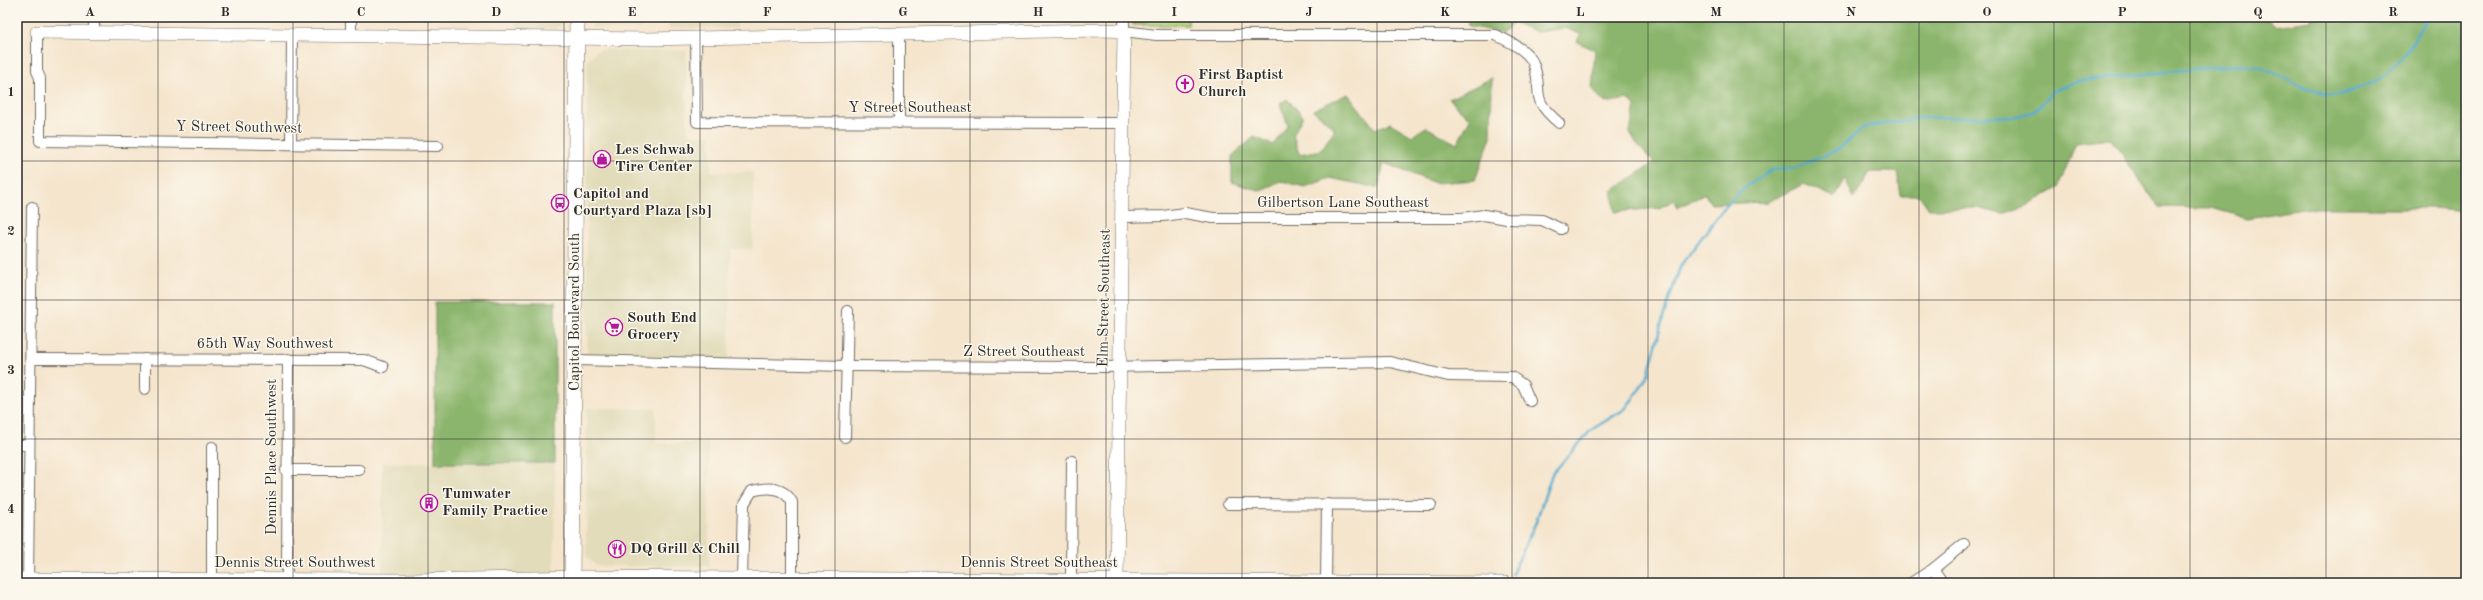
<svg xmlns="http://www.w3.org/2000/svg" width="2483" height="600" font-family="'Old Standard TT',serif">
	<rect width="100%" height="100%" fill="#fbf7ec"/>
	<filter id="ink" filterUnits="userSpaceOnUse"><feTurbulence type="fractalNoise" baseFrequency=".025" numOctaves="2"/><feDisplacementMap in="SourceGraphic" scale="8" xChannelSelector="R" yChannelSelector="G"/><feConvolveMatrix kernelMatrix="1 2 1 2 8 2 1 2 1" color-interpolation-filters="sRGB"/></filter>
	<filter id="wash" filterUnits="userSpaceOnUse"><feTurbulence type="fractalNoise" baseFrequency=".012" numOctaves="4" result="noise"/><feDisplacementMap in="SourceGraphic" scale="16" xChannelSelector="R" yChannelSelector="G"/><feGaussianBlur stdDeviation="0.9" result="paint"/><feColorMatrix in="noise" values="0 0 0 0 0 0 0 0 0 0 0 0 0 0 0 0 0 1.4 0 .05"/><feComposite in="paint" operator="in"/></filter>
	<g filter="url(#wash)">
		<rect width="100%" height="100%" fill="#f5e5cd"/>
		<!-- built -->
		<g fill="#e2dcba">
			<path d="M516,17H563L561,25L556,29L516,28Z"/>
			<path d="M590,17H640V29H600L592,27Z"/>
			<path d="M668,17H737V28H669Z"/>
			<path d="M598,50L686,51L687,131L691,135H711V172H753V249H730L729,363L587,360V61Z"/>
			<path d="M587,408L656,409V444L709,442V566H597L586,556Z"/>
			<path d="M382,463H555L554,576H382Z"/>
		</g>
		<!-- green -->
		<rect fill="#afd37c" stroke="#6d7f54" x="1133" y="17" width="55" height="8"/>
		<!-- forest -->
		<g fill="#8bb56c" stroke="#5b704c">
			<path d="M1486,17H2265L2275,26L2311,21L2312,17H2466V211L2433,208H2309L2247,218L2211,208L2159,207L2111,139L2076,143L2058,188L2023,208L2002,214L1977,208L1929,209L1919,195H1901L1897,172H1870L1854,199L1845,178L1834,197L1804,184L1767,202L1711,204L1705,194L1677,208L1674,200L1659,208L1615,212L1612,191L1654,163L1636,143L1630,132L1635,105L1628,99L1605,103L1592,89L1595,50L1577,42L1580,34L1565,28L1537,32L1514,23L1502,33L1469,26L1468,21Z"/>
			<path d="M1492,78L1491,137L1475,180L1435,183L1384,163L1378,188L1330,178L1305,187L1281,181L1259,191L1232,182V156L1254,137L1273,145L1288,125L1280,104L1287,99L1303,116L1293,135L1299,154L1321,150L1335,129L1313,110L1348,94L1375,129L1390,123L1412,136L1426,127L1457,144L1470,119L1449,99Z"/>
			<rect x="435" y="302" width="120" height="161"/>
		</g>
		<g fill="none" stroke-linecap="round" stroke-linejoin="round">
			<!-- stream -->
			<path stroke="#51abcf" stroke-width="2.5" d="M1512,574L1536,522L1552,474L1591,430L1625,409L1638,392L1649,372L1664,314L1681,265L1724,208L1744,188L1772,170L1795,168L1838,150L1864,127L1922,118L2017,116L2035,111L2054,91L2077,81L2236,65L2259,67L2324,95L2342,94L2370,84L2389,72L2406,52L2428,17"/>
		</g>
	</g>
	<g filter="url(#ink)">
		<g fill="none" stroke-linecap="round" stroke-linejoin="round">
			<defs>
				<g id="minor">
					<path d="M1124,17V31L1156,35H1496C1509,42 1527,49 1533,63C1545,93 1527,96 1559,123"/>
					<path d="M37,32V71L40,78V141L438,146"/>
					<path d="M94,33V17"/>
					<path d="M351,35V17"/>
					<path d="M696,37L697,122L1123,123"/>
					<path d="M899,123V33"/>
					<path d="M291,144L292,36"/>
					<path d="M1123,217L1163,216L1185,213L1213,218H1462L1484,215L1507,219L1542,220L1561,229"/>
					<path d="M31,359L364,360L383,367"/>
					<path d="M575,360L846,366L1102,367L1390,362L1448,376L1512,377L1523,385L1530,401"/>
					<path d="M145,389V359"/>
					<path d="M845,437L848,311"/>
					<path d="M17,445H29"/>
					<path d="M212,447V579"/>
					<path d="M286,470H359"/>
					<path d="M1228,504L1431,505"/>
					<path d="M1933,569L1941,580"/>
					<path d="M742,578L744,504L752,491C768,487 783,486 792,502V578"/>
					<path d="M287,579L288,359"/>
					<path d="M1071,580L1072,461"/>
					<path d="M1326,581L1327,504"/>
					<path d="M28,583L32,207"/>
					<path d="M1911,583L1933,569L1964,544"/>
				</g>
				<g id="tertiary">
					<path d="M37,32L647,39L1106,30L1124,31L1117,580"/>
					<path d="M17,579L406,580L587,577L1505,583"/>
				</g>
				<path id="secondary" d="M572,583L577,17"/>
			</defs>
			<!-- minor casing -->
			<use href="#minor" stroke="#726c64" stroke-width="12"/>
			<!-- tertiary casing -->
			<use href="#tertiary" stroke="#726c64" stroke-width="14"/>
			<!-- secondary casing -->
			<use href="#secondary" stroke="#726c64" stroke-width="16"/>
			<!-- minor -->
			<use href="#minor" stroke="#fff" stroke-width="10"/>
			<!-- tertiary -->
			<use href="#tertiary" stroke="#fff" stroke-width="13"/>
			<!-- secondary -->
			<use href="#secondary" stroke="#fff" stroke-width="15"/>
		</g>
	</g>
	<!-- grid -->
	<path fill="none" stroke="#2b2b2b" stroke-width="1" stroke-opacity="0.55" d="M158,17V583M293,17V583M428,17V583M564,17V583M700,17V583M835,17V583M970,17V583M1106,17V583M1242,17V583M1377,17V583M1512,17V583M1648,17V583M1784,17V583M1919,17V583M2054,17V583M2190,17V583M2326,17V583M17,161H2466M17,300H2466M17,439H2466"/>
	<!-- icons -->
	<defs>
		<symbol id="church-ring" viewBox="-11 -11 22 22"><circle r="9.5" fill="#fbf7ec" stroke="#b5179e" stroke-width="1.5"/><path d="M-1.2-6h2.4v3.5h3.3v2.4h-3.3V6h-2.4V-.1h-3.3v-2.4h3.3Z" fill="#b5179e"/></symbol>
		<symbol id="shop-ring" viewBox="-11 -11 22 22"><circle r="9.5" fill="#fbf7ec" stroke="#b5179e" stroke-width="1.5"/><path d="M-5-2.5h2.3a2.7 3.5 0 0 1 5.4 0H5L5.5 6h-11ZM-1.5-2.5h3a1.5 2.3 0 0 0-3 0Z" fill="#b5179e"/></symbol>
		<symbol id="bus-ring" viewBox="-11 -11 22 22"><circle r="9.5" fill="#fbf7ec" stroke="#b5179e" stroke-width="1.5"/><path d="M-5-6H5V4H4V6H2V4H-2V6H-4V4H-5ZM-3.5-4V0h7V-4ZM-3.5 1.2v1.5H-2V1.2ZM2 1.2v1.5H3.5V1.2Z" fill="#b5179e"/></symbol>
		<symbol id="supermarket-ring" viewBox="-11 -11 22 22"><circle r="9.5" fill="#fbf7ec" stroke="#b5179e" stroke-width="1.5"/><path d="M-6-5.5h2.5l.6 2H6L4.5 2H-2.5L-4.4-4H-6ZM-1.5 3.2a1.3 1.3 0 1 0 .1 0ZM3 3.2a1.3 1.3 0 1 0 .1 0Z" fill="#b5179e"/></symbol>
		<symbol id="building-ring" viewBox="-11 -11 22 22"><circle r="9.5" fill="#fbf7ec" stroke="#b5179e" stroke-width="1.5"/><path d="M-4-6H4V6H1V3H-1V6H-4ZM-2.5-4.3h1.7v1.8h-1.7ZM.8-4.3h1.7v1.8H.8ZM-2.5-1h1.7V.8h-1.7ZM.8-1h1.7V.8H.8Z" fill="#b5179e"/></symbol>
		<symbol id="restaurant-ring" viewBox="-11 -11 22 22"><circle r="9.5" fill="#fbf7ec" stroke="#b5179e" stroke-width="1.5"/><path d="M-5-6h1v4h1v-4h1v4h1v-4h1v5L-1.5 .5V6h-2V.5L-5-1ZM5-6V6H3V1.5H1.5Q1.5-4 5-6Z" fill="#b5179e"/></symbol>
	</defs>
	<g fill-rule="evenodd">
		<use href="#church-ring" x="1175" y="74" width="20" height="20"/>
		<use href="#shop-ring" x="592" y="149" width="20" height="20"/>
		<use href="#bus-ring" x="550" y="193" width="20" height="20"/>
		<use href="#supermarket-ring" x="604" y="317" width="20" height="20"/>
		<use href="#building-ring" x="419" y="493" width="20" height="20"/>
		<use href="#restaurant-ring" x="607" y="539" width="20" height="20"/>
	</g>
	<g text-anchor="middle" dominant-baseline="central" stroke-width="3" stroke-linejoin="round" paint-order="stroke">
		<!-- poi labels -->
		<g font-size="15" font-weight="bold" fill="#2b2b2b" stroke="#fbf7ec" text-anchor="start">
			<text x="1198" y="75">First Baptist<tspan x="1198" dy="17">Church</tspan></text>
			<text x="615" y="150">Les Schwab<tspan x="615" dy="17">Tire Center</tspan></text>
			<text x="573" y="194">Capitol and<tspan x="573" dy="17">Courtyard Plaza [sb]</tspan></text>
			<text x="627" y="318">South End<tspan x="627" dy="17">Grocery</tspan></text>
			<text x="442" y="494">Tumwater<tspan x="442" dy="17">Family Practice</tspan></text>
			<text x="630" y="549">DQ Grill &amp; Chill</text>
		</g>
		<!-- street labels -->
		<g font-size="15" fill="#2b2b2b" stroke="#fbf7ec">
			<text x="910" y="108">Y Street Southeast</text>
			<text transform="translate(239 128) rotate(1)">Y Street Southwest</text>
			<text x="1343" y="203">Gilbertson Lane Southeast</text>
			<text transform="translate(1105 298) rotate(-89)">Elm Street Southeast</text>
			<text transform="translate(575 312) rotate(-90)">Capitol Boulevard South</text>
			<text x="265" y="344">65th Way Southwest</text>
			<text x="1024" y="352">Z Street Southeast</text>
			<text transform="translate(272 457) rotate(-90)">Dennis Place Southwest</text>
			<text x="295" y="563">Dennis Street Southwest</text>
			<text x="1039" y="563">Dennis Street Southeast</text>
		</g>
	</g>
	<!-- margin -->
	<rect width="2483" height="600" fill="none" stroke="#fbf7ec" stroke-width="44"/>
	<rect x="22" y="22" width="2439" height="556" fill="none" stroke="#2b2b2b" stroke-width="1.5"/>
	<g font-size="13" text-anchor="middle" font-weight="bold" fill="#2b2b2b">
		<text x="90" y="16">A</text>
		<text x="225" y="16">B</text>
		<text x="361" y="16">C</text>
		<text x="496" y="16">D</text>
		<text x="632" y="16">E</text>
		<text x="767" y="16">F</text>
		<text x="903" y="16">G</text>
		<text x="1038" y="16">H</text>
		<text x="1174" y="16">I</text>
		<text x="1309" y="16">J</text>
		<text x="1445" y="16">K</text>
		<text x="1580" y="16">L</text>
		<text x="1716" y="16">M</text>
		<text x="1851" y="16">N</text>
		<text x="1987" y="16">O</text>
		<text x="2122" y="16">P</text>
		<text x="2258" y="16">Q</text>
		<text x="2393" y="16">R</text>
		<text x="11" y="96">1</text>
		<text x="11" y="235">2</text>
		<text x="11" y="374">3</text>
		<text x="11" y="513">4</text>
	</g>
</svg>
